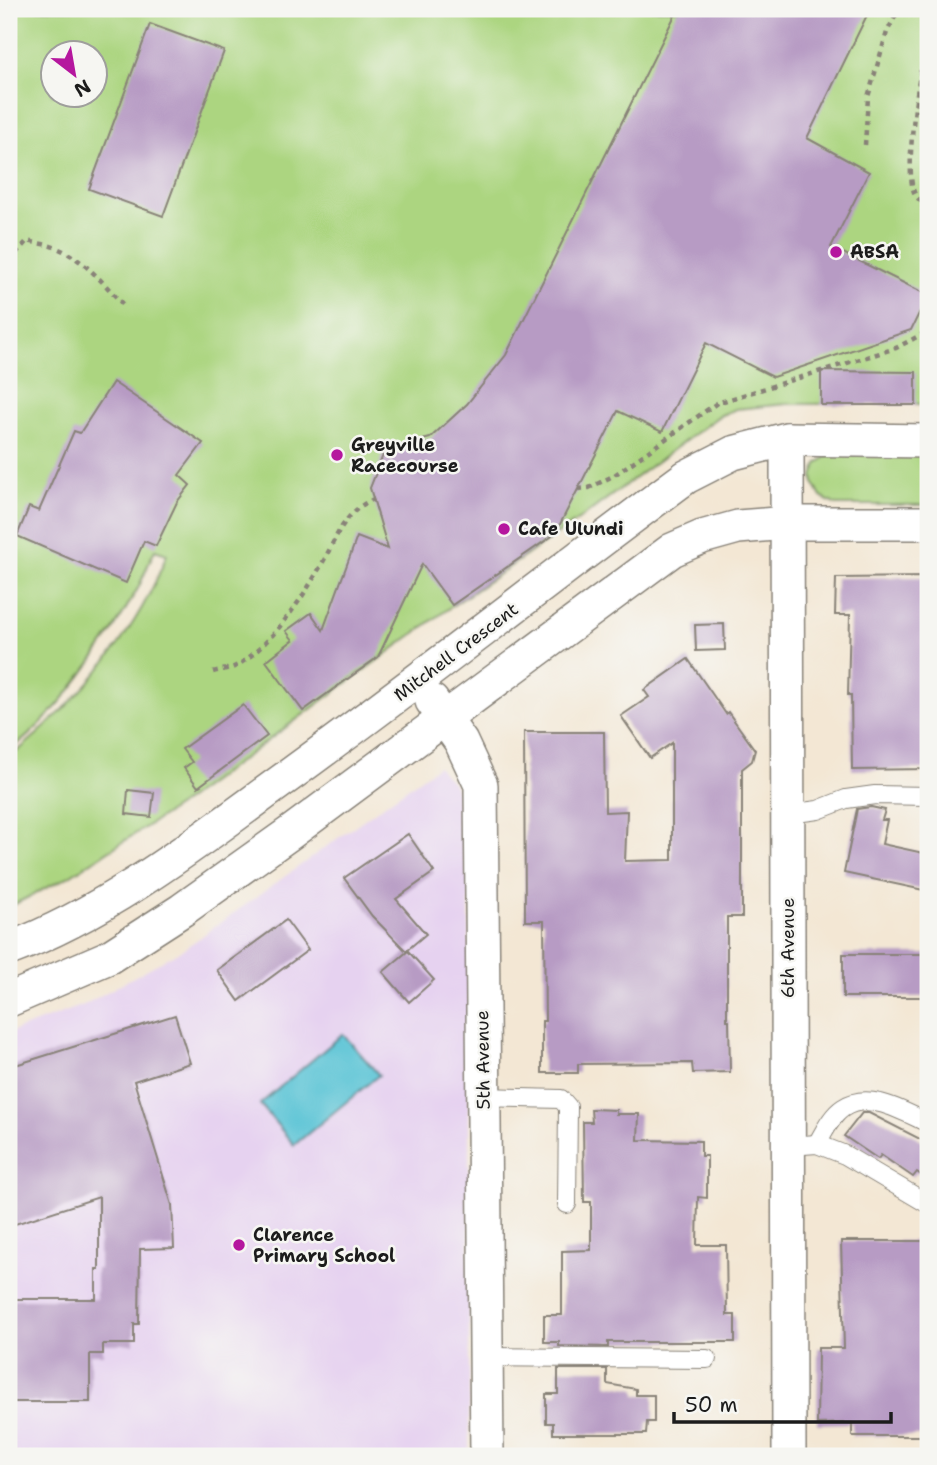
<svg xmlns="http://www.w3.org/2000/svg" width="937" height="1465" font-family="'Shantell Sans',sans-serif">
	<rect width="100%" height="100%" fill="#f6f6f2"/>
	<filter id="ink" filterUnits="userSpaceOnUse"><feTurbulence type="fractalNoise" baseFrequency=".0143" numOctaves="2"/><feDisplacementMap in="SourceGraphic" scale="14" xChannelSelector="R" yChannelSelector="G"/><feConvolveMatrix kernelMatrix="1 2 1 2 8 2 1 2 1" color-interpolation-filters="sRGB"/></filter>
	<filter id="wash" filterUnits="userSpaceOnUse"><feTurbulence type="fractalNoise" baseFrequency=".00686" numOctaves="4" result="noise"/><feDisplacementMap in="SourceGraphic" scale="28" xChannelSelector="R" yChannelSelector="G"/><feGaussianBlur stdDeviation="1.57" result="paint"/><feColorMatrix in="noise" values="0 0 0 0 0 0 0 0 0 0 0 0 0 0 0 0 0 1.4 0 .05"/><feComposite in="paint" operator="in"/></filter>
	<g filter="url(#wash)">
		<rect width="100%" height="100%" fill="#f3e7d4"/>
		<!-- built -->
		<path fill="#e6d2f0" d="M438,766L455,786L465,824L469,874V1456H9V1033L84,1005L187,947Z"/>
		<!-- green -->
		<g fill="#acd580" stroke="#64784e" stroke-width="2" fill-rule="evenodd">
			<path d="M9,9H928V404H787L736,409L719,416L581,518L452,606L177,807L68,877L9,907V758C76,704 137,635 167,554L155,550C148,563 144,577 137,590C107,643 59,715 9,751ZM52,52H94V94H52Z"/>
			<path d="M928,451V505H836L821,497L814,484L813,476L817,464L832,452Z"/>
		</g>
		<!-- water -->
		<path fill="#5bc4d6" stroke="#3c7079" stroke-width="2" d="M343,1034L379,1075L294,1145L260,1104Z"/>
		<g id="blocks">
			<!-- building -->
			<g fill="#b79bc4">
				<path d="M678,9H870L807,138L869,172L831,247L928,295L911,330L773,377L706,343L662,432L618,411L555,534L452,605L422,564L378,657L303,711L266,661L293,640L286,631L311,613L323,630L357,537L388,549L370,488L385,450L430,438L467,404L506,355Z"/>
				<path d="M150,24L224,51L163,216L89,189Z"/>
				<path d="M821,371L916,372V405H821Z"/>
				<path d="M113,382L203,443L179,475L190,485L177,502L156,546L144,541L126,583L17,536L29,507L39,511L74,431L80,433Z"/>
				<path d="M928,577V769L852,770L851,695H848L850,615H835L836,578Z"/>
				<path d="M724,624L725,650L696,651L695,625Z"/>
				<path d="M688,659L726,714L728,712L755,750L752,761L742,769V917H727V1020H729L730,1072L693,1073L692,1063L578,1064V1073H542V1021H545L544,921H525L524,732H604L605,812L627,811L625,861L672,860V743L650,758L621,716L649,697L644,690Z"/>
				<path d="M243,705L267,736L198,787L184,768L192,762L182,749Z"/>
				<path d="M128,790L154,793L151,817L126,814Z"/>
				<path d="M871,807L885,810L882,820H887L882,844L928,854V891L844,873L857,809Z"/>
				<path d="M408,834L434,872L396,899L426,934L406,951L372,916L344,878Z"/>
				<path d="M286,920L308,950L239,1001L217,970Z"/>
				<path d="M408,951L434,980L409,1002L383,972Z"/>
				<rect x="843" y="954" width="85" height="43"/>
				<path d="M175,1015L190,1063L134,1081L172,1205L174,1248L140,1249L139,1324H134V1344H103V1354H90V1402H9V1299H96V1269H99V1197L9,1226V1067Z"/>
				<path d="M591,1109L616,1110V1114H639L638,1140L701,1141V1156H707V1198L698,1197L697,1245H726L727,1315H735V1342H608V1347L559,1346V1342H544V1315H562V1251L591,1250V1202H584L583,1122H592Z"/>
				<path d="M862,1113H869L928,1143V1180L917,1172L913,1177L881,1155L878,1159L844,1136Z"/>
				<path d="M841,1241H928V1308H924V1436H852V1423L817,1424L818,1348H844Z"/>
				<path d="M558,1369H607V1384L636,1389V1395H654V1422H647L646,1434H553V1423H546V1394H558Z"/>
			</g>
		</g>
	</g>
	<g filter="url(#ink)">
		<use href="#blocks" fill-opacity="0" stroke="#888278" stroke-width="2"/>
		<g fill="none" stroke-linecap="round" stroke-linejoin="round">
			<defs>
				<g id="service">
					<path d="M788,814L818,810L846,799L875,795L928,796"/>
					<path d="M484,1097L561,1099L568,1107L567,1204"/>
					<path d="M817,1144C824,1132 831,1116 843,1108C869,1090 904,1112 928,1123"/>
					<path d="M789,1146L817,1144L845,1155L928,1204"/>
					<path d="M486,1357L707,1359"/>
				</g>
				<g id="minor">
					<path d="M787,439L789,1456"/>
					<path d="M432,701L461,742L481,785L487,1456"/>
					<path d="M9,949C110,911 200,840 287,777C422,679 552,576 686,477L733,453L787,439L928,441"/>
					<path d="M9,1000L109,957L182,910L290,833L672,550L702,537L738,527L787,523H928"/>
				</g>
			</defs>
			<!-- service casing -->
			<use href="#service" stroke="#888278" stroke-width="20"/>
			<!-- minor casing -->
			<use href="#minor" stroke="#888278" stroke-width="36"/>
			<!-- path -->
			<g stroke="#888278" stroke-width="4.5" stroke-dasharray="5 5" stroke-linecap="butt">
				<path d="M928,41C919,66 904,169 914,192C916,198 923,203 928,208"/>
				<path d="M865,145L868,97L887,32L899,9"/>
				<path d="M9,261L27,241C36,243 46,244 54,247C83,257 106,286 125,307"/>
				<path d="M578,489L589,488L613,476L717,403L896,348L928,331"/>
				<path d="M213,672C220,670 228,669 234,667C267,650 301,601 319,569C336,541 341,513 374,499"/>
			</g>
			<!-- service -->
			<use href="#service" stroke="#fff" stroke-width="18"/>
			<!-- minor -->
			<use href="#minor" stroke="#fff" stroke-width="33"/>
		</g>
	</g>
	<!-- markers -->
	<g fill="#b5179e" stroke="#f6f6f2" stroke-width="2.5">
		<circle cx="836" cy="252" r="7"/>
		<circle cx="337" cy="455" r="7"/>
		<circle cx="504" cy="529" r="7"/>
		<circle cx="239" cy="1245" r="7"/>
	</g>
	<g text-anchor="middle" dominant-baseline="central" stroke-width="5" stroke-linejoin="round" paint-order="stroke">
		<!-- poi labels -->
		<g font-size="18" font-weight="bold" fill="#1c1c1c" stroke="#f6f6f2" text-anchor="start">
			<text x="850" y="252">ABSA</text>
			<text x="351" y="445">Greyville<tspan x="351" dy="21">Racecourse</tspan></text>
			<text x="518" y="529">Cafe Ulundi</text>
			<text x="253" y="1235">Clarence<tspan x="253" dy="21">Primary School</tspan></text>
		</g>
		<!-- street labels -->
		<g font-size="18" fill="#1c1c1c" stroke="#f6f6f2">
			<text transform="translate(456 652) rotate(-37)">Mitchell Crescent</text>
			<text transform="translate(788 948) rotate(-90)">6th Avenue</text>
			<text transform="translate(483 1060) rotate(-91)">5th Avenue</text>
		</g>
	</g>
	<!-- margin -->
	<rect width="937" height="1465" fill="none" stroke="#f6f6f2" stroke-width="35"/>
	<!-- north arrow -->
	<g transform="translate(74 74) rotate(149)"><circle r="33" fill="#f6f6f2" stroke="#9f9f9c" stroke-width="2"/>
	<path d="M0-5L12 26L0 18L-12 26Z" fill="#b5179e"/>
	<text y="-10" font-size="19" font-weight="bold" text-anchor="middle" fill="#1c1c1c">N</text>
	</g>
	<!-- scale -->
	<path d="M674 1412v10h217v-10" fill="none" stroke="#1c1c1c" stroke-width="3.5"/>
	<text x="685" y="1412" font-size="21" fill="#1c1c1c" stroke="#f6f6f2" stroke-width="5" paint-order="stroke">50 m</text>
</svg>
